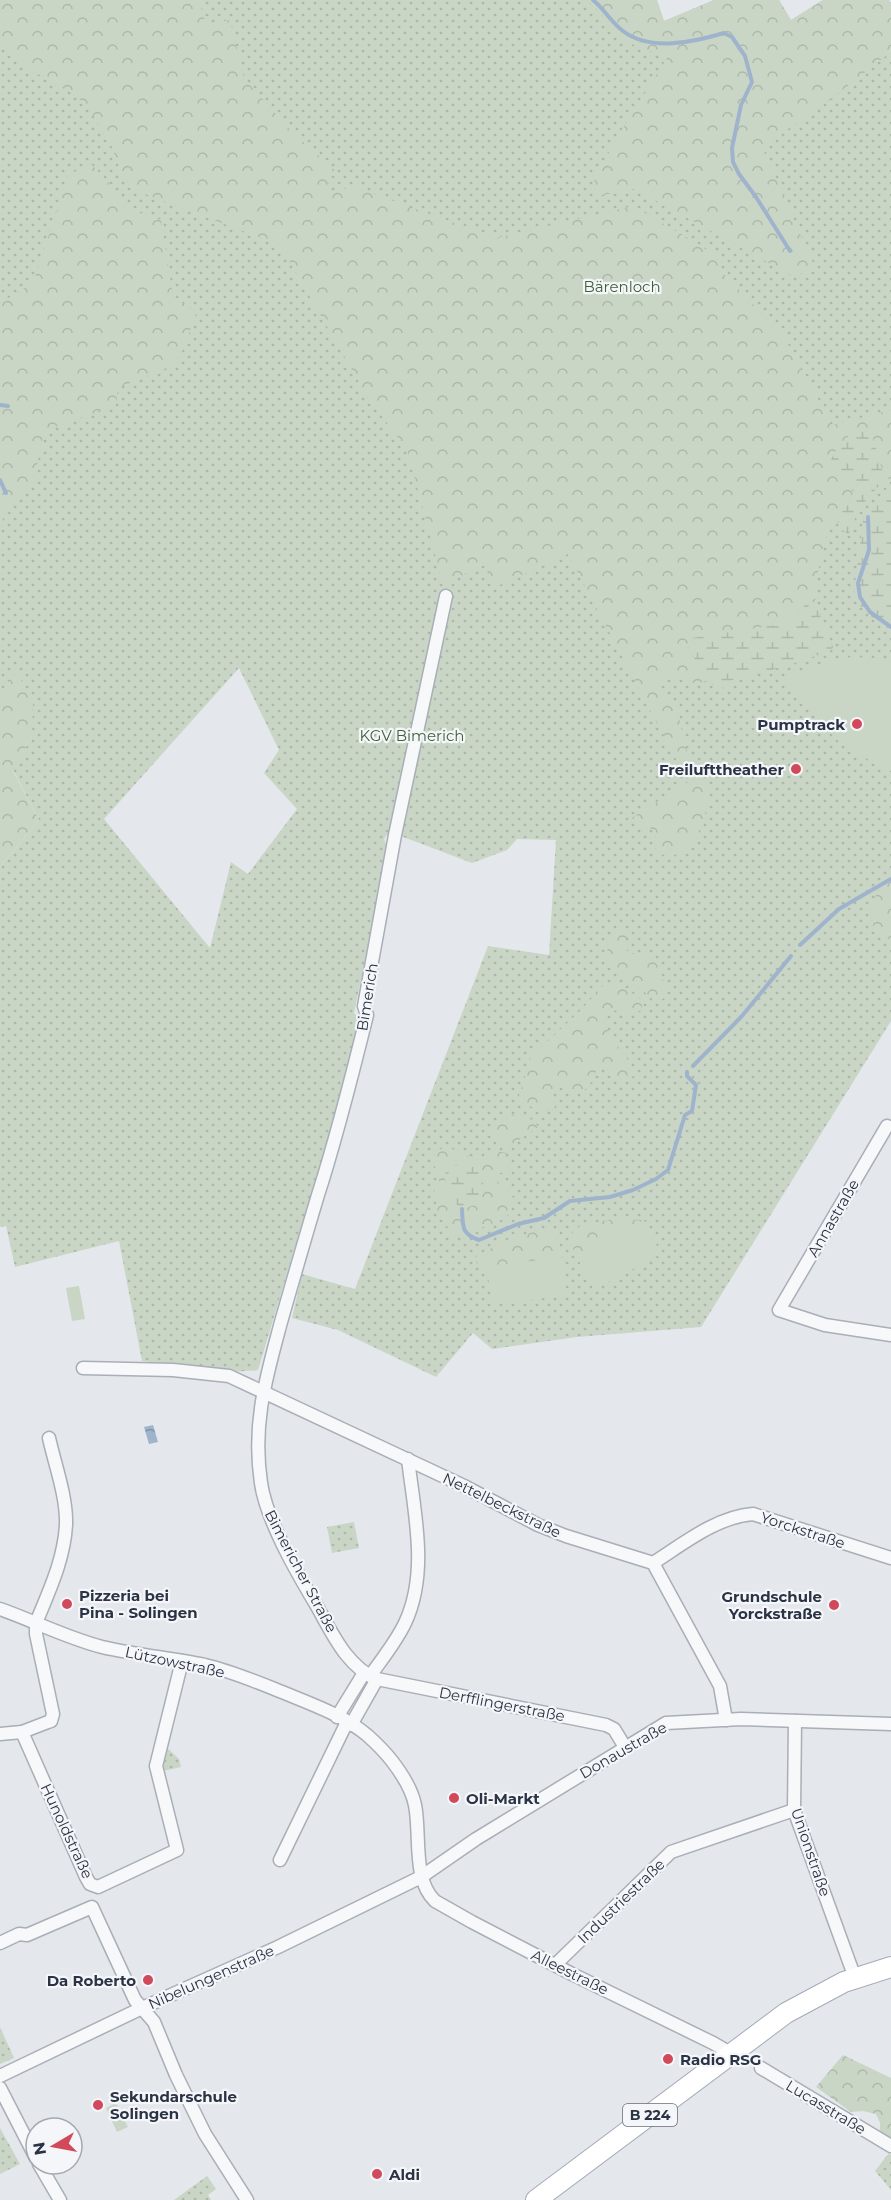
<svg xmlns="http://www.w3.org/2000/svg" width="891" height="2200" font-family="Montserrat,sans-serif">
	<defs>
		<pattern id="green-dots" width="8" height="8" patternUnits="userSpaceOnUse" patternTransform="scale(1.5)"><rect width="8" height="8" fill="#c9d6c5"/><path d="M2 2h.1M6 6h.1" fill="none" stroke="#adb8ab" stroke-width="1.8" stroke-linecap="round"/></pattern>
		<pattern id="forest-crowns" width="20" height="18" patternUnits="userSpaceOnUse" patternTransform="scale(1.5)"><rect width="20" height="18" fill="#c9d6c5"/><path d="M2 6a3 3 0 1 1 6 0M12 15a3 3 0 1 1 6 0" fill="none" stroke="#adb8ab"/></pattern>
		<pattern id="wetland-marsh" width="20" height="14" patternUnits="userSpaceOnUse" patternTransform="scale(1.5)"><rect width="20" height="14" fill="#c9d6c5"/><path d="M1 5h8M5 5V1M11 12h8M15 12V8" fill="none" stroke="#adb8ab"/></pattern>
		<pattern id="water-waves" width="16" height="10" patternUnits="userSpaceOnUse" patternTransform="scale(1.5)"><rect width="16" height="10" fill="#9fb4cc"/><path d="M0 5q4-4 8 0t8 0" fill="none" stroke="#8293a7"/></pattern>
	</defs>
	<rect width="100%" height="100%" fill="#e4e7ec"/>
	<!-- green -->
	<g fill="url(#green-dots)" fill-rule="evenodd">
		<path d="M0,0H657L664,21L714,0H779L791,20L823,0H889L891,3V1021L701,1327L577,1337L492,1349L473,1333L436,1377L338,1330L292,1318L302,1274L355,1289L488,946L549,955L556,840L517,839L507,850L472,863L398,835H387L384,839L388,849L354,1013L359,1018L361,1028L258,1370L229,1372L142,1361L119,1241L15,1267L6,1226L0,1227V867L39,820L13,770L32,736L0,695V39L5,44ZM239,668L279,750L264,773L297,809L248,874L231,862L210,948L104,819Z"/>
		<path d="M354,1522L359,1548L332,1553L327,1527Z"/>
		<path d="M165,1746L179,1759L181,1767L163,1771L161,1762Z"/>
		<path d="M0,2027L14,2058L0,2064Z"/>
		<path d="M0,2128L20,2164L0,2174Z"/>
		<path d="M889,2153L891,2155V2190L875,2171Z"/>
		<path d="M207,2176L216,2189L208,2195L211,2200H174Z"/>
	</g>
	<!-- forest -->
	<g fill="url(#forest-crowns)">
		<path d="M0,0H199L206,24L230,20L244,78L290,130L338,173L326,175L330,191L355,187L496,238L633,206L695,242L722,260L717,267L783,335L832,425L891,410V479H885L877,457L846,481L851,485L853,495L839,516L837,523L828,528L817,576L815,603L808,600L794,620L788,623L714,636H699L701,665L707,674L706,681C693,686 680,680 668,674L663,678L659,690L673,701L677,710C682,727 684,748 692,764C697,773 705,777 707,788C710,810 699,844 678,854C672,856 665,855 659,854L656,851V833L652,829L627,821L688,782L568,554L496,587L484,565L443,584L407,449L370,401L280,245L137,191L129,185L121,172L110,142L93,115L77,96L29,69L0,39Z"/>
		<path d="M587,0H657L664,21L714,0H779L791,20L823,0H889L891,3V52L823,105L762,147L816,270L792,276L635,189L597,196L594,179L621,131L667,58L629,43Z"/>
		<path d="M92,165L135,211L161,220L173,296L196,313L185,346L174,365L118,388L116,405L44,431L34,480L0,523V303L33,283L69,174Z"/>
		<path d="M16,671L33,702L32,736L13,771L39,820L0,867V694Z"/>
		<path d="M891,871V941C885,936 876,933 873,925C866,910 881,882 891,871Z"/>
		<path d="M619,925L627,932L626,950C633,956 645,953 655,957L667,991L663,999L653,1000C637,981 601,976 608,946C609,938 613,931 619,925Z"/>
		<path d="M616,981L643,1001C641,1018 629,1016 616,1010L606,1016C602,1038 631,1053 634,1076C619,1084 610,1074 599,1066C593,1076 589,1097 571,1092C564,1089 561,1085 553,1087L552,1094L555,1107L551,1111C541,1112 522,1105 519,1096L531,1057L579,1012L605,984Z"/>
		<path d="M512,1115C524,1115 532,1117 538,1127L509,1147L498,1145C485,1130 500,1122 512,1115Z"/>
		<path d="M443,1148H450L478,1160C487,1153 495,1149 506,1153L510,1172L499,1173L496,1177L498,1182L507,1186L514,1199L510,1211L506,1218L457,1238L453,1236L437,1210L434,1188L439,1183V1173C431,1163 429,1154 443,1148Z"/>
		<path d="M613,1219L644,1220L576,1255C560,1222 588,1225 613,1219Z"/>
		<path d="M551,1228L556,1231L562,1257L487,1267C480,1267 475,1265 476,1257L478,1255L513,1237Z"/>
		<path d="M843,2055L891,2078V2141L880,2135V2123L876,2114L863,2111L851,2112L816,2087Z"/>
	</g>
	<!-- wetland -->
	<g fill="url(#wetland-marsh)">
		<path d="M865,427L871,432L885,479L859,508L856,513L853,529L848,534L840,529L837,520L853,495L851,485L833,474L829,469C831,451 848,432 865,427Z"/>
		<path d="M888,487L891,489V634L870,617L860,605L854,591L864,514Z"/>
		<path d="M808,600L815,603L833,647L830,651L780,668L732,680L724,688L707,683C707,666 691,661 687,645L692,638L788,623L794,620Z"/>
		<path d="M472,1162L483,1172C484,1186 483,1194 475,1205L462,1209L452,1200L444,1176L449,1167Z"/>
	</g>
	<!-- pitch -->
	<g fill="#c9d6c5">
		<path d="M853,657L873,658L891,662V771C872,761 850,752 834,737C815,718 801,695 780,678L836,659Z"/>
		<path d="M644,1220L661,1254L594,1290L576,1255Z"/>
		<path d="M562,1257L567,1295L492,1305L487,1267Z"/>
		<path d="M79,1286L85,1319L72,1321L66,1288Z"/>
		<path d="M116,2103L128,2127L117,2132L106,2108Z"/>
	</g>
	<!-- water -->
	<path fill="url(#water-waves)" d="M153,1425L158,1442L149,1444L144,1427Z"/>
	<g fill="none" stroke-linecap="round" stroke-linejoin="round">
		<!-- stream -->
		<g stroke="#9fb4cc" stroke-width="4">
			<path d="M593,0C604,9 612,23 623,31C650,52 694,42 724,33L732,37L745,56L752,82L741,105L732,148L733,162L739,174L756,197L790,251"/>
			<path d="M0,405L8,406"/>
			<path d="M0,480L6,493"/>
			<path d="M868,517L869,550L858,583L860,597L870,612L891,627"/>
			<path d="M800,945L839,909L891,879"/>
			<path d="M693,1066L742,1016L791,956"/>
			<path d="M462,1209C463,1226 461,1234 479,1240L518,1224L544,1218L570,1201L610,1197L633,1190L656,1179L668,1170L685,1115L692,1111L696,1085L687,1076V1072"/>
		</g>
		<defs>
			<g id="street">
				<path d="M446,596L395,835L364,1006L367,1015C352,1076 337,1136 318,1195C305,1238 293,1280 281,1322C266,1378 252,1424 261,1483C266,1519 296,1571 315,1603C331,1630 346,1667 377,1679L606,1725L614,1729L625,1747"/>
				<path d="M887,1126L779,1310L825,1325L891,1335"/>
				<path d="M83,1368L173,1370L229,1376L464,1486L538,1525L566,1536L653,1563L720,1686L726,1720"/>
				<path d="M653,1563C683,1544 716,1517 753,1514L891,1558"/>
				<path d="M0,1609C34,1621 67,1638 102,1647C136,1655 171,1658 205,1665C231,1671 257,1682 282,1692C311,1704 343,1715 367,1735C376,1743 385,1752 392,1761C402,1774 412,1790 415,1805C421,1835 412,1879 435,1901L472,1922L572,1974L713,2043L732,2054"/>
				<path d="M370,1676C382,1659 396,1642 405,1623C429,1572 414,1512 408,1459"/>
				<path d="M337,1717L364,1673"/>
				<path d="M795,1721L794,1810L855,1978"/>
				<path d="M351,1725L377,1679"/>
				<path d="M22,1732L86,1877L90,1884L98,1887L177,1850L156,1766L182,1661"/>
				<path d="M0,1734L22,1732L48,1722L51,1721L53,1714L36,1634V1623C49,1591 64,1560 66,1525C67,1497 55,1465 49,1438"/>
				<path d="M280,1860L347,1722"/>
				<path d="M0,1943L19,1934L27,1935L92,1907L135,2000L154,2022L176,2075L205,2134L247,2200"/>
				<path d="M555,1965L671,1852L794,1810"/>
				<path d="M761,2068L891,2146"/>
				<path d="M0,2076L142,2008L278,1947L421,1877L476,1839L666,1723L741,1719L891,1724"/>
				<path d="M0,2088L36,2158"/>
				<path d="M39,2164L60,2200"/>
			</g>
			<path id="primary" d="M536,2200L786,2013L844,1982L891,1967"/>
		</defs>
		<!-- street casing -->
		<use href="#street" stroke="#a9aeb7" stroke-width="15"/>
		<!-- primary casing -->
		<use href="#primary" stroke="#a3abb8" stroke-width="22"/>
		<!-- street -->
		<use href="#street" stroke="#f7f8fa" stroke-width="12"/>
		<!-- primary -->
		<use href="#primary" stroke="#fff" stroke-width="20"/>
	</g>
	<!-- markers -->
	<g fill="#d1495b" stroke="#f4f6f9" stroke-width="2">
		<circle cx="857" cy="724" r="6"/>
		<circle cx="796" cy="769" r="6"/>
		<circle cx="67" cy="1604" r="6"/>
		<circle cx="834" cy="1605" r="6"/>
		<circle cx="454" cy="1798" r="6"/>
		<circle cx="148" cy="1980" r="6"/>
		<circle cx="668" cy="2059" r="6"/>
		<circle cx="98" cy="2105" r="6"/>
		<circle cx="377" cy="2174" r="6"/>
	</g>
	<g text-anchor="middle" dominant-baseline="central" stroke-width="4.5" stroke-linejoin="round" paint-order="stroke">
		<!-- shield labels -->
		<rect fill="#f4f6f9" stroke="#676e7b" stroke-width="1.5" x="623" y="2104" width="54" height="22" rx="4.5"/>
		<g font-size="14" font-weight="bold" fill="#2b3445">
			<text x="650" y="2115">B 224</text>
		</g>
		<!-- park labels -->
		<g font-size="15" fill="#3f6138" stroke="#f4f6f9">
			<text x="622" y="286">Bärenloch</text>
			<text x="412" y="735">KGV Bimerich</text>
		</g>
		<!-- poi labels -->
		<g font-size="15" font-weight="bold" fill="#2b3445" stroke="#f4f6f9" text-anchor="start">
			<text x="845" y="724" text-anchor="end">Pumptrack</text>
			<text x="784" y="769" text-anchor="end">Freilufttheather</text>
			<text x="79" y="1595">Pizzeria bei<tspan x="79" dy="17">Pina - Solingen</tspan></text>
			<text x="822" y="1596" text-anchor="end">Grundschule<tspan x="822" dy="17">Yorckstraße</tspan></text>
			<text x="466" y="1798">Oli-Markt</text>
			<text x="136" y="1980" text-anchor="end">Da Roberto</text>
			<text x="680" y="2059">Radio RSG</text>
			<text x="110" y="2096">Sekundarschule<tspan x="110" dy="17">Solingen</tspan></text>
			<text x="389" y="2174">Aldi</text>
		</g>
		<!-- street labels -->
		<g font-size="15" fill="#2b3445" stroke="#f4f6f9">
			<text transform="translate(367 997) rotate(-81)">Bimerich</text>
			<text transform="translate(833 1218) rotate(-60)">Annastraße</text>
			<text transform="translate(502 1505) rotate(26)">Nettelbeckstraße</text>
			<text transform="translate(803 1530) rotate(18)">Yorckstraße</text>
			<text transform="translate(301 1571) rotate(62)">Bimericher Straße</text>
			<text transform="translate(175 1662) rotate(12)">Lützowstraße</text>
			<text transform="translate(502 1704) rotate(11)">Derfflingerstraße</text>
			<text transform="translate(623 1750) rotate(-30)">Donaustraße</text>
			<text transform="translate(67 1831) rotate(65)">Hunoldstraße</text>
			<text transform="translate(811 1852) rotate(71)">Unionstraße</text>
			<text transform="translate(621 1901) rotate(-44)">Industriestraße</text>
			<text transform="translate(570 1972) rotate(26)">Alleestraße</text>
			<text transform="translate(211 1977) rotate(-24)">Nibelungenstraße</text>
			<text transform="translate(826 2107) rotate(31)">Lucasstraße</text>
		</g>
	</g>
	<!-- north arrow -->
	<g transform="translate(54 2146) rotate(260)"><circle r="28" fill="#f4f6f9" stroke="#a4a8b1" stroke-width="1.5"/>
	<path d="M0-4.5L10 22L0 15L-10 22Z" fill="#d1495b"/>
	<text y="-9" font-size="16" font-weight="bold" text-anchor="middle" fill="#2b3445">N</text>
	</g>
</svg>
